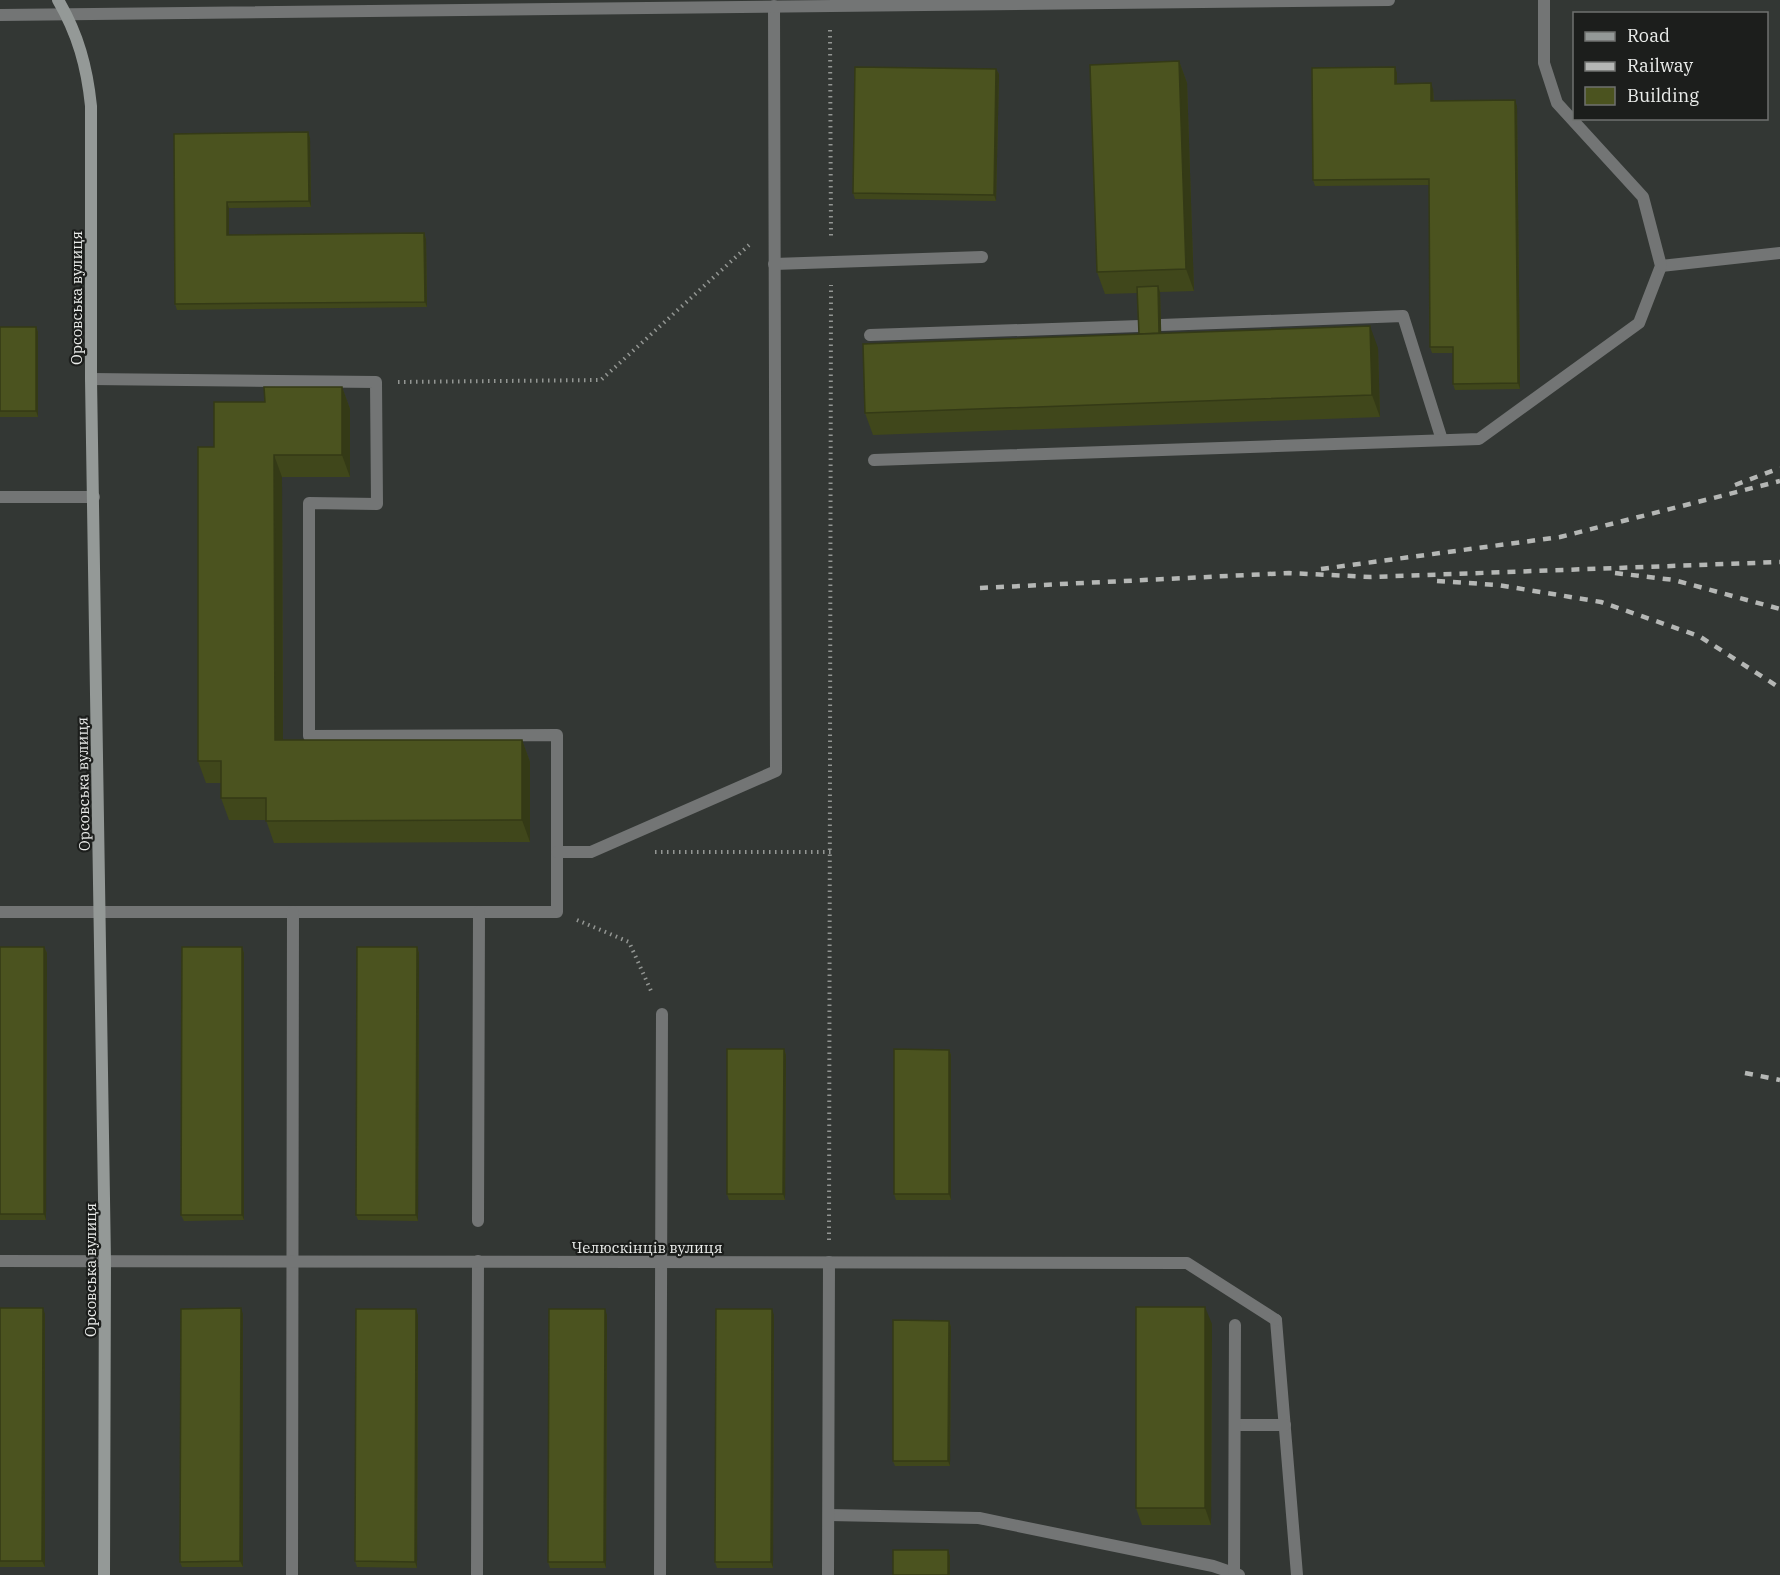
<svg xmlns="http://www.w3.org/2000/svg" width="1780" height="1575" font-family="'IBM Plex Serif',serif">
	<rect width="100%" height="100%" fill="#333734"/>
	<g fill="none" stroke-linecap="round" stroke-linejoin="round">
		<!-- path -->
		<g stroke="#939693" stroke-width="4" stroke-dasharray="1.5 4.5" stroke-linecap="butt">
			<path d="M830,30L831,238"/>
			<path d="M398,382L601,380L749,245"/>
			<path d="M655,852H831"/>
			<path d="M577,920L629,942L652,993"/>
			<path d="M829,1240L831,285"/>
		</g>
		<!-- lane -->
		<g stroke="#737575" stroke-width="12">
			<path d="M774,264L982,257"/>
			<path d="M1661,266L1780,253"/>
			<path d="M1161,325L1403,316L1442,440"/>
			<path d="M870,335L1140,326"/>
			<path d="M91,379L376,382L377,504L309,503V736L557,735V912H101"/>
			<path d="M874,460L1479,439L1639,323L1661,266L1643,197L1557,103L1544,63V0"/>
			<path d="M557,852H591L776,771L774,6"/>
			<path d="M478,1221L479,912"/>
			<path d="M1276,1320L1297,1575"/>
			<path d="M1235,1425H1285"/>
			<path d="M829,1515L979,1518L1213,1566L1239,1575"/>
			<path d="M292,1575L293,912"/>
			<path d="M477,1575L478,1261"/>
			<path d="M660,1575L662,1014"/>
			<path d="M828,1575L829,1262"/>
			<path d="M1234,1575L1235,1325"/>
		</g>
		<!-- street -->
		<g stroke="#737575" stroke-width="12">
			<path d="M0,15L1389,0"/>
			<path d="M0,497H94"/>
			<path d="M0,912H101"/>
			<path d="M0,1261L1187,1263L1276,1320"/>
		</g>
		<!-- secondary -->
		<path stroke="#949997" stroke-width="12" d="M58,0C78,34 87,67 91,106V379L105,1261L104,1575"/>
		<!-- rail -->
		<g stroke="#b5b7b5" stroke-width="4.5" stroke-dasharray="8 8" stroke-linecap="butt">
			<path d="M1735,485L1780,468"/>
			<path d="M1321,569L1560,537L1780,481"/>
			<path d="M1615,573L1674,580L1780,609"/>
			<path d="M1437,581L1498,585L1601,602L1699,636L1780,688"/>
			<path d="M980,588L1289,573L1371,577L1780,562"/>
			<path d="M1745,1073L1780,1080"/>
		</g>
	</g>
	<!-- wall -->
	<g fill="#40471b">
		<path d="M1179,61L1187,83L1194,291L1160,292L1161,333L1378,348L1380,417L873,435L865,413L1139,334L1137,293L1105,294L1097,272Z"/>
		<path d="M996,69L999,74L996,201L855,199L853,193Z"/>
		<path d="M1397,73V84L1433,89L1434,101L1517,106L1520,389L1455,390L1453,384V353H1432L1430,347L1429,185L1315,186L1313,180Z"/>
		<path d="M308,132L310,138L311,207L229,208V235L424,233L426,239L427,307L177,310L175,304L174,134Z"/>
		<path d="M0,327H36L38,332V417H0Z"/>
		<path d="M342,387L350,409V477H282L283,740H522L530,762V842L274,843L266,820H229L221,798V783H206L198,761L214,447L265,402Z"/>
		<path d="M0,947H44L47,953L46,1220H0Z"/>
		<path d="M242,947L244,953V1220L184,1221L181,1215Z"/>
		<path d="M417,947L419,953L418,1221L358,1220L356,1215Z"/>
		<path d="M784,1049L786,1055L785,1200H729L727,1194Z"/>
		<path d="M949,1050L951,1055V1200H896L894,1194Z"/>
		<path d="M0,1308L45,1314V1567H0Z"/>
		<path d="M243,1314V1567H182L180,1562Z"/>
		<path d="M418,1315L417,1568L357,1567L355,1561Z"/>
		<path d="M607,1315L606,1568H550L548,1562Z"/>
		<path d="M774,1315L773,1568H717L715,1562Z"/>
		<path d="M949,1321L951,1327L950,1466H895L893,1461Z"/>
		<path d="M1212,1324L1211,1525H1142L1136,1508Z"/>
	</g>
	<!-- shaded-wall -->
	<g fill="#343a16">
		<path d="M1179,61L1187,83L1194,291L1186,269Z"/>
		<path d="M1395,67L1397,73V90L1395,84Z"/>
		<path d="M996,69L999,74L996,201L994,195Z"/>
		<path d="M1431,83L1433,89L1434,107L1431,101Z"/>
		<path d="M1515,100L1517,106L1520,389L1518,383Z"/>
		<path d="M308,132L310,138L311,207L309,201Z"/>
		<path d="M227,202L229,208V241L227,235Z"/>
		<path d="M424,233L426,239L427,307L425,302Z"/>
		<path d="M1158,286L1160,292L1162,356L1160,350Z"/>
		<path d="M1370,326L1378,348L1380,417L1372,395Z"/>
		<path d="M36,327L38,332V417L36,411Z"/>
		<path d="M342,387L350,409V477L342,455Z"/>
		<path d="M274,455L282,477L283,762L275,740Z"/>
		<path d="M522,740L530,762V842L522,820Z"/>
		<path d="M44,947L47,953L46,1220L44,1214Z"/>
		<path d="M242,947L244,953V1220L242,1215Z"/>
		<path d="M417,947L419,953L418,1221L416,1215Z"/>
		<path d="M784,1049L786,1055L785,1200L783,1194Z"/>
		<path d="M949,1050L951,1055V1200L949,1194Z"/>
		<path d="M1205,1307L1212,1324L1211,1525L1205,1508Z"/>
		<path d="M43,1308L45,1314V1567L42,1561Z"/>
		<path d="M241,1308L243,1314V1567L240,1561Z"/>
		<path d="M416,1309L418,1315L417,1568L415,1562Z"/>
		<path d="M605,1309L607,1315L606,1568L604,1562Z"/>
		<path d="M772,1309L774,1315L773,1568L771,1562Z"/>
		<path d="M949,1321L951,1327L950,1466L948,1461Z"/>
		<path d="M948,1550L950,1556V1575H948Z"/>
	</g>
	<!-- building -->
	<g fill="#4b531f" stroke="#343a16" stroke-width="1.5">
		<path d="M1179,61L1186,269L1097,272L1090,65Z"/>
		<path d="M855,67L996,69L994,195L853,193Z"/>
		<path d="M1395,67V84L1431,83V101L1515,100L1518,383L1453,384V347H1430L1429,179L1313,180L1312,68Z"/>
		<path d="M308,132L309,201L227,202V235L424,233L425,302L175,304L174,134Z"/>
		<path d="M1158,286L1159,333L1139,334L1137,287Z"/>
		<path d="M1370,326L1372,395L865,413L863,344Z"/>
		<rect x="0" y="327" width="36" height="84"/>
		<path d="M264,387H342V455H274L275,740H522V820L266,821V798H221V761H198V447H214V402H265Z"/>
		<rect x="0" y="947" width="44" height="267"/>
		<path d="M182,947H242V1215H181Z"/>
		<path d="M357,947H417L416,1215H356Z"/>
		<path d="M727,1049H784L783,1194H727Z"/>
		<path d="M894,1049L949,1050V1194H894Z"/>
		<rect x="1136" y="1307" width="69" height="201"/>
		<path d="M0,1308H43L42,1561H0Z"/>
		<path d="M241,1308L240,1561L180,1562L181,1309Z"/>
		<path d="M356,1309H416L415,1562L355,1561Z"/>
		<path d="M549,1309H605L604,1562H548Z"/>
		<path d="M716,1309H772L771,1562H715Z"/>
		<path d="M893,1320L949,1321L948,1461H893Z"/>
		<rect x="893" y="1550" width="55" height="25"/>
	</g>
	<g text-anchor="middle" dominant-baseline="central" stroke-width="4.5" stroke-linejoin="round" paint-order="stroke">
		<!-- street labels -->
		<g font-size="15" fill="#ebedeb" stroke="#1c1e1c">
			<text transform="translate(76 298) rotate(-90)">Орсовська вулиця</text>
			<text transform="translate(83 784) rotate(-91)">Орсовська вулиця</text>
			<text x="647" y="1247">Челюскінців вулиця</text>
			<text transform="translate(90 1270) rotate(-90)">Орсовська вулиця</text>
		</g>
	</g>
	<!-- legend -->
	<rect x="1573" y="12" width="195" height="108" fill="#1c1e1c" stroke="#6f716f" stroke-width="1.5"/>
	<rect x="1585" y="32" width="30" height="9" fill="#949997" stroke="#6f716f" stroke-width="1.5"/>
	<text x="1627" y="42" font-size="18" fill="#ebedeb">Road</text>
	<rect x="1585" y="62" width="30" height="9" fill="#b5b7b5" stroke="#6f716f" stroke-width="1.5"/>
	<text x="1627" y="72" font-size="18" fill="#ebedeb">Railway</text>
	<rect x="1585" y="87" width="30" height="18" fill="#4b531f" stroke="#6f716f" stroke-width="1.5"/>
	<text x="1627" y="102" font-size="18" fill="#ebedeb">Building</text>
</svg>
